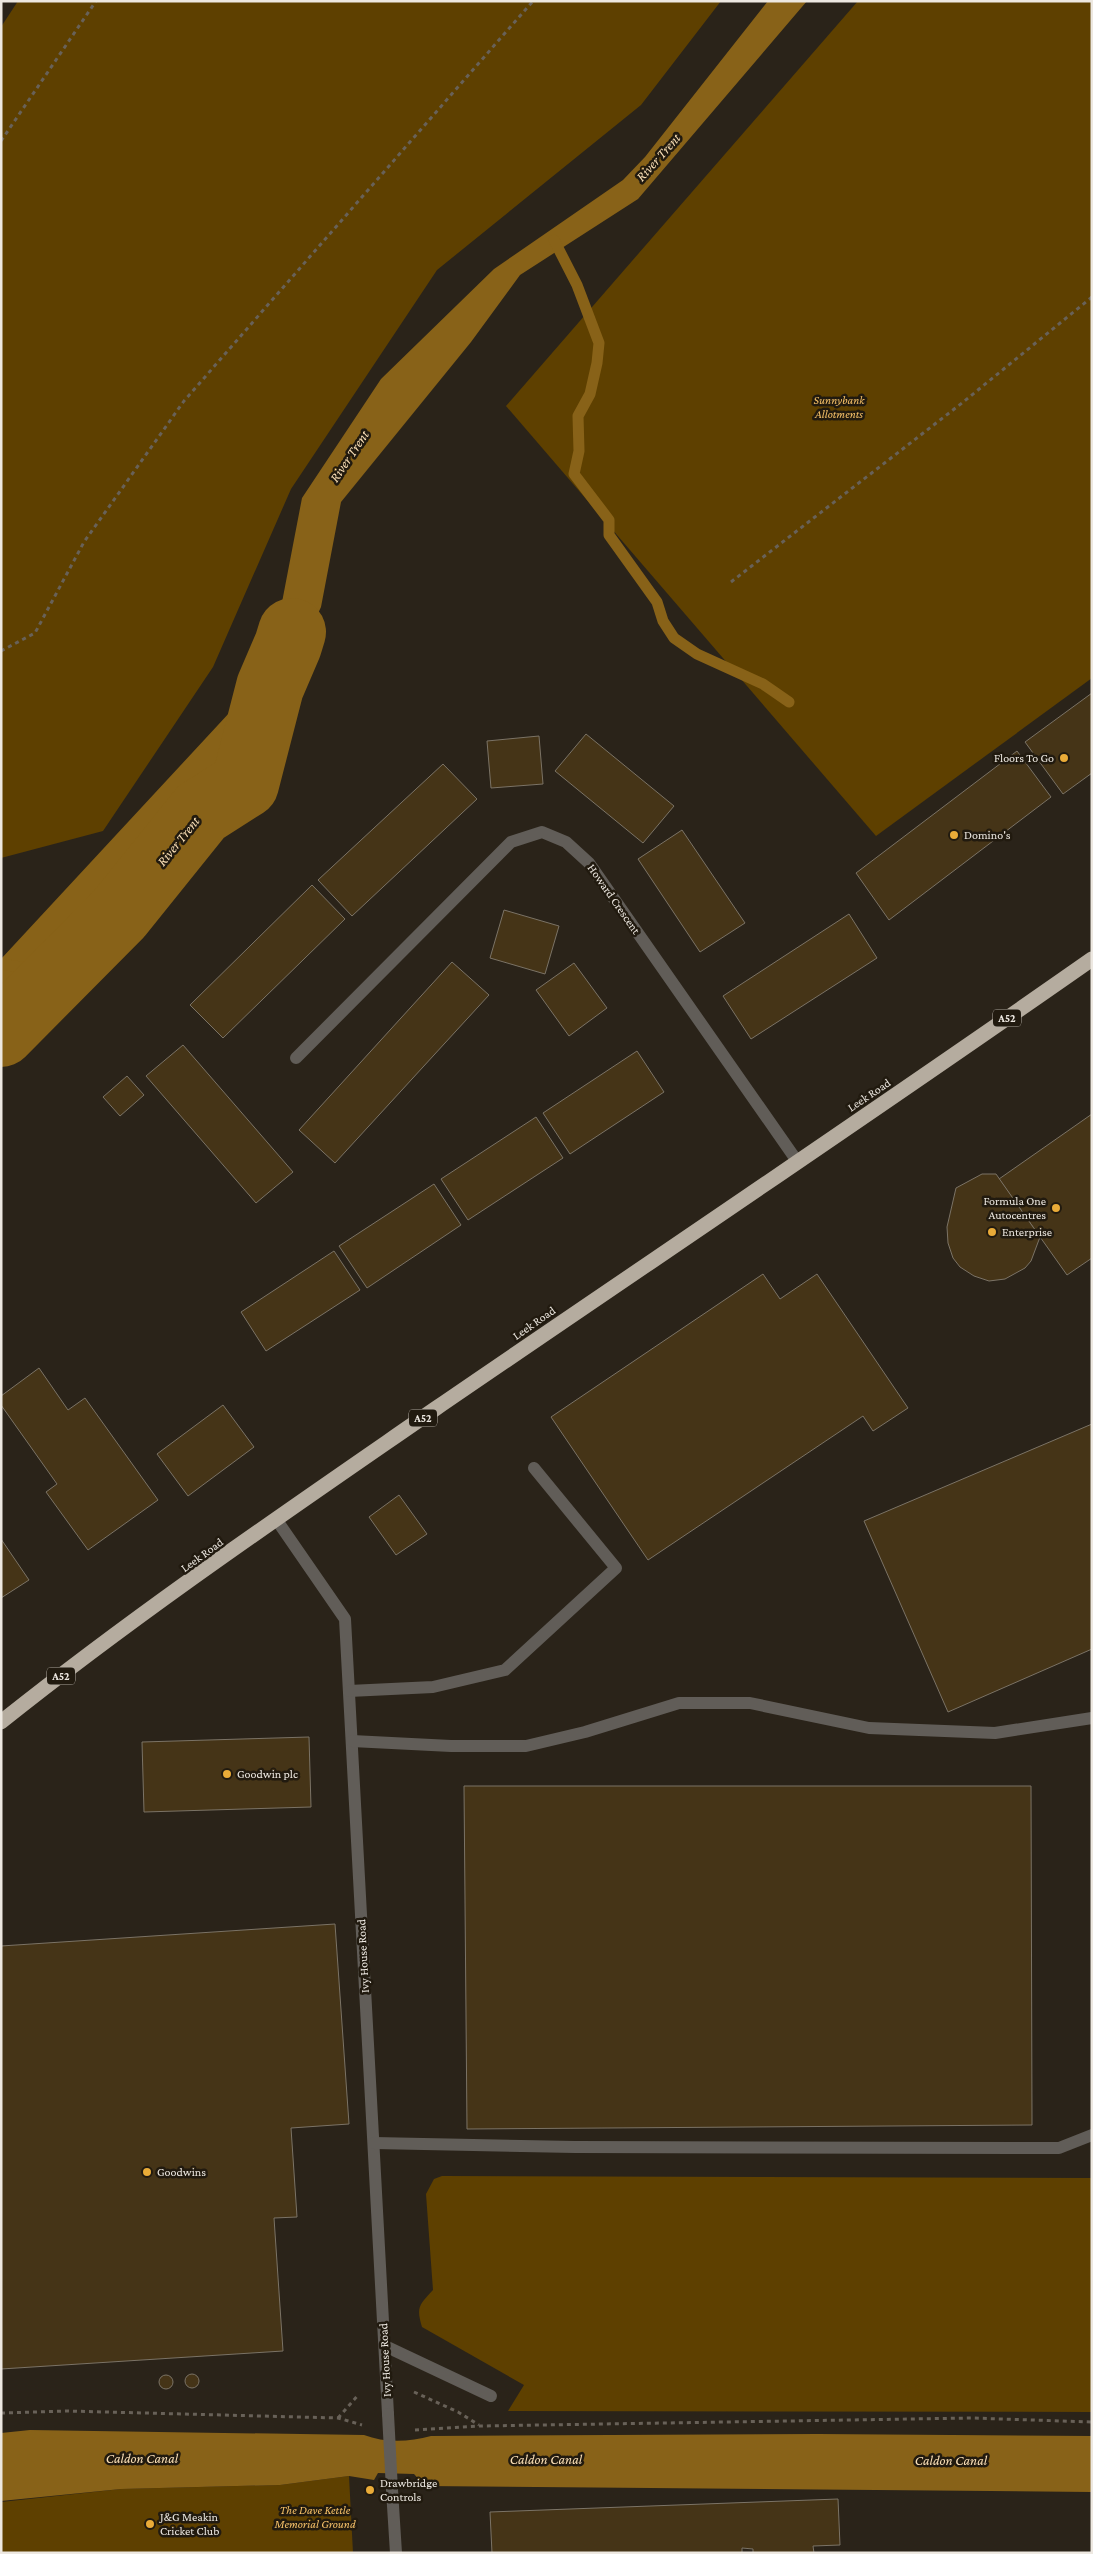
<svg xmlns="http://www.w3.org/2000/svg" width="1093" height="2554" font-family="'Crimson Pro',serif">
	<rect width="100%" height="100%" fill="#2a2319"/>
	<!-- green -->
	<g fill="#5e4000">
		<path d="M18,1H721L641,105L437,270L291,489L213,667L103,831L1,858V27Z"/>
		<path d="M858,1H1092V678L876,836L506,406Z"/>
		<path d="M442,2176L1092,2178V2412L508,2411L524,2385L422,2327C416,2307 419,2305 433,2290L426,2194L434,2179Z"/>
		<path d="M349,2476L353,2553H1V2502L121,2489L280,2485Z"/>
	</g>
	<!-- water -->
	<g fill="#886218">
		<path d="M768,1H807L638,199L520,275L471,342L341,502L321,607L276,704L1,995V959L269,670L302,498L381,379L494,269L623,180L645,157Z"/>
		<path d="M30,2430L364,2435C385,2443 409,2442 431,2436L818,2434L1092,2436V2492L425,2486L414,2474L378,2473L374,2480L349,2476L280,2485L121,2489L1,2501V2433Z"/>
	</g>
	<g fill="none" stroke-linecap="round" stroke-linejoin="round">
		<!-- stream -->
		<g stroke="#886218" stroke-width="11">
			<path d="M554,240L577,285L599,343L597,363L590,394L578,416L579,451L574,474L609,520V535L657,602L663,621L674,638L697,654L763,684L789,702"/>
			<path d="M1,964L59,973"/>
		</g>
		<!-- river -->
		<path stroke="#886218" stroke-width="68" d="M1,1033L119,914L201,812L245,784L270,687L288,645L292,632"/>
	</g>
	<!-- building -->
	<g fill="#453417" stroke="#7b7366">
		<path d="M1092,693V773L1063,794L1025,742Z"/>
		<path d="M586,734L674,806L643,843L555,771Z"/>
		<path d="M539,736L543,784L491,788L487,741Z"/>
		<path d="M1017,751L1051,797L889,920L856,873Z"/>
		<path d="M443,764L477,799L352,916L318,880Z"/>
		<path d="M682,830L745,923L700,952L638,859Z"/>
		<path d="M312,885L345,919L223,1038L190,1005Z"/>
		<path d="M504,910L559,926L545,974L490,958Z"/>
		<path d="M849,914L877,958L751,1039L723,996Z"/>
		<path d="M452,962L489,995L335,1163L299,1130Z"/>
		<path d="M574,963L607,1008L569,1036L536,990Z"/>
		<path d="M183,1045L293,1172L256,1203L146,1076Z"/>
		<path d="M637,1051L664,1092L570,1154L543,1113Z"/>
		<path d="M127,1076L144,1095L120,1116L103,1097Z"/>
		<path d="M1092,1114V1258L1067,1275L999,1179Z"/>
		<path d="M536,1117L563,1158L468,1220L441,1179Z"/>
		<path d="M982,1174H996L1040,1237L1031,1261L1025,1268L1005,1279L989,1281L974,1276L960,1267L953,1258L948,1243L947,1227L956,1188Z"/>
		<path d="M434,1184L461,1225L367,1288L339,1246Z"/>
		<path d="M334,1251L360,1290L266,1351L241,1312Z"/>
		<path d="M763,1274L780,1299L817,1274L908,1408L873,1431L863,1416L648,1560L551,1417Z"/>
		<path d="M39,1368L68,1410L85,1398L158,1500L88,1550L46,1492L57,1484L1,1405V1396Z"/>
		<path d="M223,1405L254,1447L188,1496L157,1454Z"/>
		<path d="M1092,1424V1649L948,1712L864,1521Z"/>
		<path d="M399,1495L427,1534L396,1555L369,1517Z"/>
		<path d="M1,1539L29,1580L1,1598Z"/>
		<path d="M309,1737L311,1807L144,1812L142,1742Z"/>
		<path d="M464,1786H1031L1032,2125L467,2129Z"/>
		<path d="M335,1924L349,2124L291,2128L297,2217L274,2218L283,2351L1,2369V1946Z"/>
		<circle cx="192" cy="2381" r="7"/>
		<circle cx="166" cy="2382" r="7"/>
		<path d="M838,2499L840,2545L813,2546L814,2553H753V2549L742,2548V2553H492L490,2512Z"/>
	</g>
	<g fill="none" stroke-linecap="round" stroke-linejoin="round">
		<!-- path -->
		<g stroke="#686158" stroke-width="3" stroke-dasharray="4 4" stroke-linecap="butt">
			<path d="M1,141L96,1"/>
			<path d="M731,582L962,403L1092,297"/>
			<path d="M1,651L35,633L84,542L184,401L533,1"/>
			<path d="M414,2392L458,2412L479,2425"/>
			<path d="M1,2413L67,2411L338,2418L362,2425"/>
			<path d="M338,2418L359,2394"/>
			<path d="M415,2430L480,2426L972,2418L1092,2422"/>
		</g>
		<!-- minor -->
		<g stroke="#615d58" stroke-width="12">
			<path d="M296,1058L511,842L542,832L566,842L589,863L797,1161"/>
			<path d="M276,1519L345,1619L388,2414"/>
			<path d="M349,1691L433,1687L505,1670L616,1568L534,1468"/>
			<path d="M352,1741L451,1746H526L585,1732L679,1703H750L869,1728L995,1733L1092,1718"/>
			<path d="M374,2143L575,2147L1059,2148L1092,2135"/>
			<path d="M385,2346L491,2396"/>
			<path d="M392,2490L396,2553"/>
		</g>
		<!-- highway -->
		<path stroke="#b5ac9f" stroke-width="15" d="M1,1722C140,1611 289,1510 435,1409C654,1259 875,1111 1092,959"/>
		<!-- minor-bridge -->
		<path stroke="#615d58" stroke-width="12" d="M388,2414L392,2490"/>
	</g>
	<!-- markers -->
	<g fill="#e9ab38" stroke="#211a0f" stroke-width="2">
		<circle cx="1064" cy="758" r="5"/>
		<circle cx="954" cy="835" r="5"/>
		<circle cx="1056" cy="1208" r="5"/>
		<circle cx="992" cy="1232" r="5"/>
		<circle cx="227" cy="1774" r="5"/>
		<circle cx="147" cy="2172" r="5"/>
		<circle cx="370" cy="2490" r="5"/>
		<circle cx="150" cy="2524" r="5"/>
	</g>
	<g text-anchor="middle" dominant-baseline="central" stroke-width="5" stroke-linejoin="round" paint-order="stroke">
		<!-- shield labels -->
		<g fill="#211a0f" stroke="#b0aaa2" stroke-width="1">
			<rect x="993" y="1009.5" width="28" height="17" rx="4"/>
			<rect x="409" y="1409.5" width="28" height="17" rx="4"/>
			<rect x="47" y="1667.5" width="28" height="17" rx="4"/>
		</g>
		<g font-size="11" font-weight="bold" fill="#ede8e1">
			<text x="1007" y="1018">A52</text>
			<text x="423" y="1418">A52</text>
			<text x="61" y="1676">A52</text>
		</g>
		<!-- park labels -->
		<g font-size="12" font-style="italic" fill="#f6c168" stroke="#211a0f">
			<text x="839" y="400">Sunnybank<tspan x="839" dy="14">Allotments</tspan></text>
			<text x="315" y="2510">The Dave Kettle<tspan x="315" dy="14">Memorial Ground</tspan></text>
		</g>
		<!-- poi labels -->
		<g font-size="12" fill="#ede8e1" stroke="#211a0f" text-anchor="start">
			<text x="1054" y="758" text-anchor="end">Floors To Go</text>
			<text x="964" y="835">Domino's</text>
			<text x="1046" y="1201" text-anchor="end">Formula One<tspan x="1046" dy="14">Autocentres</tspan></text>
			<text x="1002" y="1232">Enterprise</text>
			<text x="237" y="1774">Goodwin plc</text>
			<text x="157" y="2172">Goodwins</text>
			<text x="380" y="2483">Drawbridge<tspan x="380" dy="14">Controls</tspan></text>
			<text x="160" y="2517">J&amp;G Meakin<tspan x="160" dy="14">Cricket Club</tspan></text>
		</g>
		<!-- street labels -->
		<g font-size="12" fill="#ede8e1" stroke="#211a0f">
			<text transform="translate(614 899) rotate(55)">Howard Crescent</text>
			<text transform="translate(869 1095) rotate(-34)">Leek Road</text>
			<text transform="translate(534 1323) rotate(-35)">Leek Road</text>
			<text transform="translate(202 1555) rotate(-36)">Leek Road</text>
			<text transform="translate(363 1956) rotate(-93)">Ivy House Road</text>
			<text transform="translate(385 2360) rotate(-93)">Ivy House Road</text>
		</g>
		<!-- water labels -->
		<g font-size="14" font-style="italic" fill="#fadfb6" stroke="#211a0f">
			<text transform="translate(658 157) rotate(-48)">River Trent</text>
			<text transform="translate(349 456) rotate(-56)">River Trent</text>
			<text transform="translate(178 841) rotate(-51)">River Trent</text>
			<text x="142" y="2458">Caldon Canal</text>
			<text x="546" y="2459">Caldon Canal</text>
			<text x="951" y="2460">Caldon Canal</text>
		</g>
	</g>
	<!-- border -->
	<rect width="1093" height="2554" fill="none" stroke="#ede8e1" stroke-width="5"/>
</svg>
